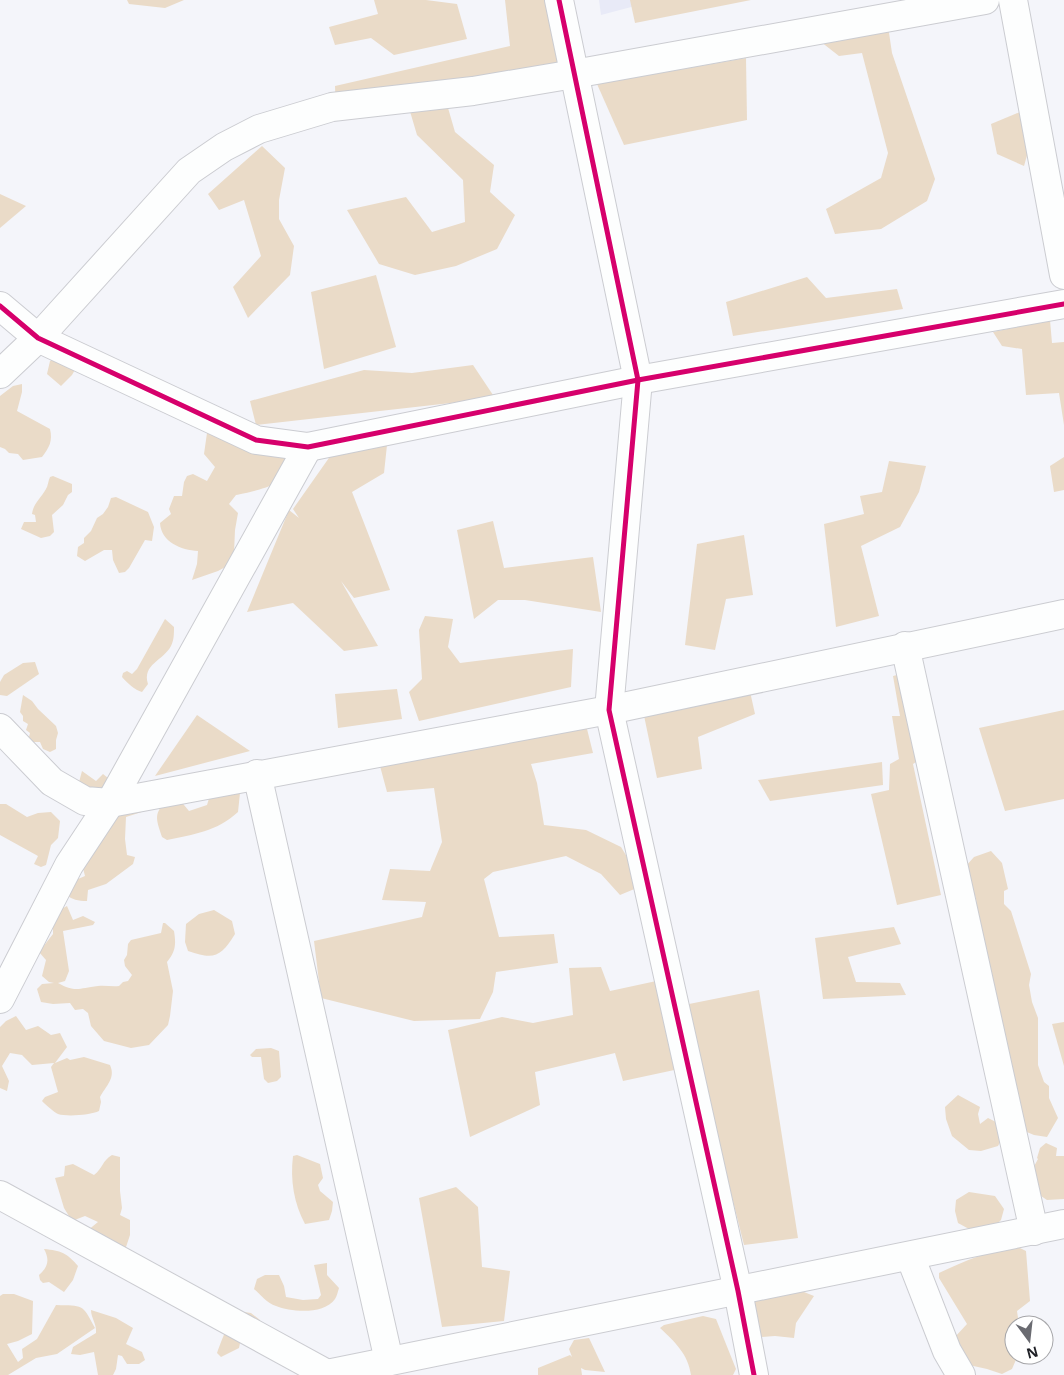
<svg xmlns="http://www.w3.org/2000/svg" width="1064" height="1375" font-family="'Open Sans',sans-serif">
	<rect width="100%" height="100%" fill="#f4f5fa"/>
	<!-- built -->
	<path fill="#e8eaf7" d="M599,0H653L654,1L601,15Z"/>
	<!-- green -->
	<g fill="#eadbc8">
		<path d="M127,0H184L165,8L129,4Z"/>
		<path d="M374,0H426L457,4L467,39L394,55L371,38L335,45L329,27L378,14Z"/>
		<path d="M505,0H548L564,68L336,115L335,86L510,46Z"/>
		<path d="M630,0H751L635,23Z"/>
		<path d="M888,26L892,53L935,179L927,201L881,229L835,234L826,209L881,178L888,153L862,53L839,56L816,38Z"/>
		<path d="M746,58L747,120L624,145L597,84Z"/>
		<path d="M446,101L455,132L494,165L490,192L515,215L497,249L456,266L415,275L379,264L347,210L406,197L432,232L465,222L463,180L417,135L409,108Z"/>
		<path d="M1020,112L1032,138L1024,166L997,154L991,124Z"/>
		<path d="M262,146L285,168L279,200V219L294,246L290,275L248,318L233,287L261,256L244,200L219,210L208,194Z"/>
		<path d="M0,194L26,206L0,228Z"/>
		<path d="M376,275L396,347L324,369L311,292Z"/>
		<path d="M807,277L826,298L897,289L903,309L733,336L726,302Z"/>
		<path d="M1050,320L1052,343L1064,342V425L1059,393L1026,395L1022,349L1002,346L993,332Z"/>
		<path d="M54,359L76,368L72,375L61,386L47,374L50,361Z"/>
		<path d="M473,365L495,398L256,425L250,401L364,370L412,373Z"/>
		<path d="M22,384V392L17,411L50,429C53,441 49,448 42,457L23,460L18,454L9,453L5,449L0,447V396L13,386Z"/>
		<path d="M208,426L285,456C286,461 287,468 287,472C285,485 248,493 236,495L229,504L238,513L235,530L234,553L229,565L218,571L192,580L197,564L198,551C181,550 161,542 160,523L171,514L169,509L174,496H182L184,482L187,476L193,474L207,481L215,467L204,454Z"/>
		<path d="M387,445L384,473L352,492L390,590L354,598L341,581L378,646L344,651L293,603L247,612L289,510L299,518L293,509L331,455Z"/>
		<path d="M1064,457V490L1054,492L1050,466Z"/>
		<path d="M889,461L926,466L919,492L900,527L861,546L879,616L836,627L824,524L864,514L860,496L882,492Z"/>
		<path d="M53,476L72,484V492L68,495L63,505L52,515L54,532L50,536L41,538L21,529L24,522H36L35,515L32,514C33,504 41,498 46,489C48,486 48,481 50,477Z"/>
		<path d="M116,497L148,512L154,527L152,541L145,540L129,568L125,572L119,573L113,560L112,550H104L85,561L77,556L78,547L84,543V538L91,531L97,518L103,514L108,507L111,498Z"/>
		<path d="M493,521L504,568L593,557L601,612L525,600H498L474,619L457,530Z"/>
		<path d="M744,535L753,595L726,599L715,650L685,645L697,544Z"/>
		<path d="M425,616L453,619L448,647L460,663L573,649L571,687L419,721L409,692L422,679L419,630Z"/>
		<path d="M165,619L174,627C174,634 174,640 171,646C163,661 142,664 148,684L142,692C135,690 127,683 122,677L123,673L127,671L132,674L137,669Z"/>
		<path d="M35,662L39,674L7,696L0,695V682L4,675L23,663Z"/>
		<path d="M905,673L925,756L913,764L941,895L897,905L871,794L889,790L890,764L899,759L892,716H900L893,676Z"/>
		<path d="M747,678L755,714L698,737L702,769L657,778L642,706Z"/>
		<path d="M397,689L402,719L338,728L335,694Z"/>
		<path d="M23,695L32,701L38,709L56,726L58,733L56,740V749L50,752L43,749L40,742H33L29,737L30,733L26,730L28,724L23,721V716L20,712Z"/>
		<path d="M1064,710V799L1005,811L979,728Z"/>
		<path d="M197,715L250,751L155,776Z"/>
		<path d="M585,721L593,753L531,764L537,783L544,825L586,830L621,847L644,885L620,895L601,874L566,856L493,872L484,879L499,937L554,934L558,963L496,972L493,992L480,1019L414,1021L321,998L314,941L422,917L426,902L382,900L390,869L430,871L442,842L434,788L387,792L380,766Z"/>
		<path d="M882,762L883,785L770,801L758,780Z"/>
		<path d="M82,771L96,781L103,774L108,778V793L78,786Z"/>
		<path d="M211,792L240,793L238,812C216,832 194,834 167,840L162,837C156,818 153,814 168,799H179L189,811L207,805Z"/>
		<path d="M0,804H6L27,817L38,813L51,812L60,821L58,838L51,845L46,865L41,867L34,864L38,856L0,835Z"/>
		<path d="M151,809L126,817L125,839L127,855L135,857L133,864L106,884L88,890L87,901C78,901 72,900 66,894L71,876L78,879L85,876L82,864L93,819Z"/>
		<path d="M991,851L1002,863L1008,889L1004,891V904L1011,911L1031,974L1029,985L1032,1002L1038,1018V1065L1044,1082L1049,1086V1098L1058,1118L1047,1137L1034,1135L1022,1130L974,920C977,905 980,896 966,885L965,867L974,857Z"/>
		<path d="M67,906L73,920L83,916L95,922L93,925L63,931L69,971L65,981L58,983C76,993 79,988 98,986C105,985 112,987 119,986L123,982L128,981L132,975L125,966L124,960L127,955L128,944L131,940L161,933L163,923H165L174,931C176,944 176,951 167,962L173,991L170,1016L168,1025L149,1045L131,1048L104,1041L91,1026L88,1013L83,1009L75,1010L70,1003L53,1004L41,1002L37,989L42,984L54,983L49,982L42,976L46,960L39,952L53,934V925L56,912Z"/>
		<path d="M214,910L232,921L235,934C221,957 214,960 188,951L185,942L186,924L199,914Z"/>
		<path d="M894,927L901,944L848,957L856,982L900,983L906,995L823,999L815,938Z"/>
		<path d="M601,967L610,991L661,980L679,1069L623,1081L615,1053L535,1072L540,1105L470,1137L448,1030L502,1017L533,1023L573,1015L569,968Z"/>
		<path d="M759,990L798,1238L744,1245L684,1005Z"/>
		<path d="M16,1016L26,1030L38,1026L51,1035L60,1033L67,1047L55,1063L67,1058L70,1060L84,1057L110,1065C116,1078 106,1086 100,1097L101,1102L99,1111C91,1115 67,1117 58,1114C55,1113 45,1104 42,1101L45,1097L58,1092L51,1067L54,1063L32,1065L22,1055L10,1053L2,1066L9,1081L7,1091L0,1088V1027L6,1021Z"/>
		<path d="M1064,1022V1066L1052,1024Z"/>
		<path d="M271,1048L279,1051L281,1077L277,1081L268,1083L264,1079L261,1057H252L250,1055L256,1049Z"/>
		<path d="M958,1095L980,1107L978,1114L980,1124L988,1118L1002,1125L1003,1136L998,1146L981,1151L969,1150L952,1136L946,1119L945,1107Z"/>
		<path d="M1046,1143L1057,1148L1056,1156H1064V1199L1047,1200L1035,1192L1031,1172L1038,1159L1037,1158L1040,1148Z"/>
		<path d="M112,1155L120,1157V1191L122,1208L120,1215L130,1220V1235L124,1253L87,1231L98,1222L85,1216L72,1221L64,1208L55,1178L64,1176L65,1166L73,1164L94,1175C103,1168 102,1161 112,1155Z"/>
		<path d="M297,1155L320,1164L323,1178L318,1185L320,1191L333,1202L332,1211L329,1220L305,1224C294,1204 290,1180 293,1156Z"/>
		<path d="M456,1187L478,1207L482,1267L510,1271L504,1321L442,1327L419,1198Z"/>
		<path d="M969,1192L995,1196L1004,1209L1001,1220L994,1227L969,1229L958,1223L955,1211L956,1200Z"/>
		<path d="M1016,1246L1026,1251L1030,1301L1017,1311L1019,1325H1014V1355H1018L1012,1369L1002,1374L987,1369L969,1365L954,1338L967,1324L939,1278V1273C962,1262 991,1250 1016,1246Z"/>
		<path d="M44,1249C61,1251 66,1252 78,1266L73,1280L64,1292L49,1282L43,1283L40,1280L39,1275C48,1267 50,1260 44,1249Z"/>
		<path d="M327,1263V1275L339,1288C338,1291 337,1296 335,1299C324,1315 291,1312 276,1306C267,1303 261,1295 254,1289L257,1279L265,1275H279L284,1286L286,1297L303,1300L318,1299L321,1295L314,1265Z"/>
		<path d="M759,1274L814,1296L796,1323L794,1338L775,1336L762,1337L755,1331L748,1286Z"/>
		<path d="M3,1294H14L33,1301L32,1334L18,1341L7,1344L18,1362L23,1358L22,1349L37,1339L56,1305C83,1306 82,1303 95,1328L57,1354L36,1358L8,1375H0V1296Z"/>
		<path d="M91,1310L116,1318L133,1328L126,1344L142,1352L145,1360L139,1364H127L122,1356L118,1355L116,1369L113,1375H98L94,1352L80,1355L71,1354L73,1347L96,1333C97,1324 91,1318 91,1310Z"/>
		<path d="M244,1312L251,1313L260,1320L262,1334L248,1343H240L239,1348L221,1357L217,1353C223,1337 228,1320 244,1312Z"/>
		<path d="M703,1316L716,1319L736,1369L733,1375H691C688,1354 675,1342 660,1328L664,1325Z"/>
		<path d="M589,1338L605,1372L585,1370L581,1368L582,1375H538V1368L570,1355L572,1357L569,1349L574,1340Z"/>
	</g>
	<g fill="none" stroke-linecap="round" stroke-linejoin="round">
		<defs>
			<g id="minor">
				<path d="M559,0L638,380L609,710L738,1291L754,1375"/>
				<path d="M1013,0L1064,275"/>
				<path d="M0,306L38,338L256,440L308,447L638,380L1064,304"/>
				<path d="M0,374L38,338L189,171L224,147L259,129L332,107L473,91L574,74L985,0"/>
				<path d="M905,646L1034,1231"/>
				<path d="M0,728L52,782L85,801L110,803L609,710L1064,614"/>
				<path d="M257,774L389,1361"/>
				<path d="M0,999L69,865L110,803L308,447"/>
				<path d="M0,1195L327,1374"/>
				<path d="M910,1256L947,1351L961,1375"/>
				<path d="M322,1375L1064,1224"/>
			</g>
		</defs>
		<!-- minor casing -->
		<use href="#minor" stroke="#cbccd1" stroke-width="30"/>
		<!-- minor -->
		<use href="#minor" stroke="#fdfefe" stroke-width="28"/>
		<defs>
			<g id="cycleway">
				<path d="M559,0L638,380L609,710L738,1291L754,1375"/>
				<path d="M0,306L38,338L256,440L308,447L638,380L1064,304"/>
			</g>
		</defs>
		<!-- cycleway casing -->
		<use href="#cycleway" stroke="#fff" stroke-width="8"/>
		<!-- cycleway -->
		<use href="#cycleway" stroke="#d6006c" stroke-width="5"/>
	</g>
	<!-- north arrow -->
	<g transform="translate(1029 1340) rotate(165)"><circle r="24" fill="#ffffff" stroke="#a6a6a9"/>
	<path d="M0-4L9 19L0 12L-9 19Z" fill="#6a6b71"/>
	<text y="-8" font-size="14" font-weight="bold" text-anchor="middle" fill="#202127">N</text>
	</g>
</svg>
